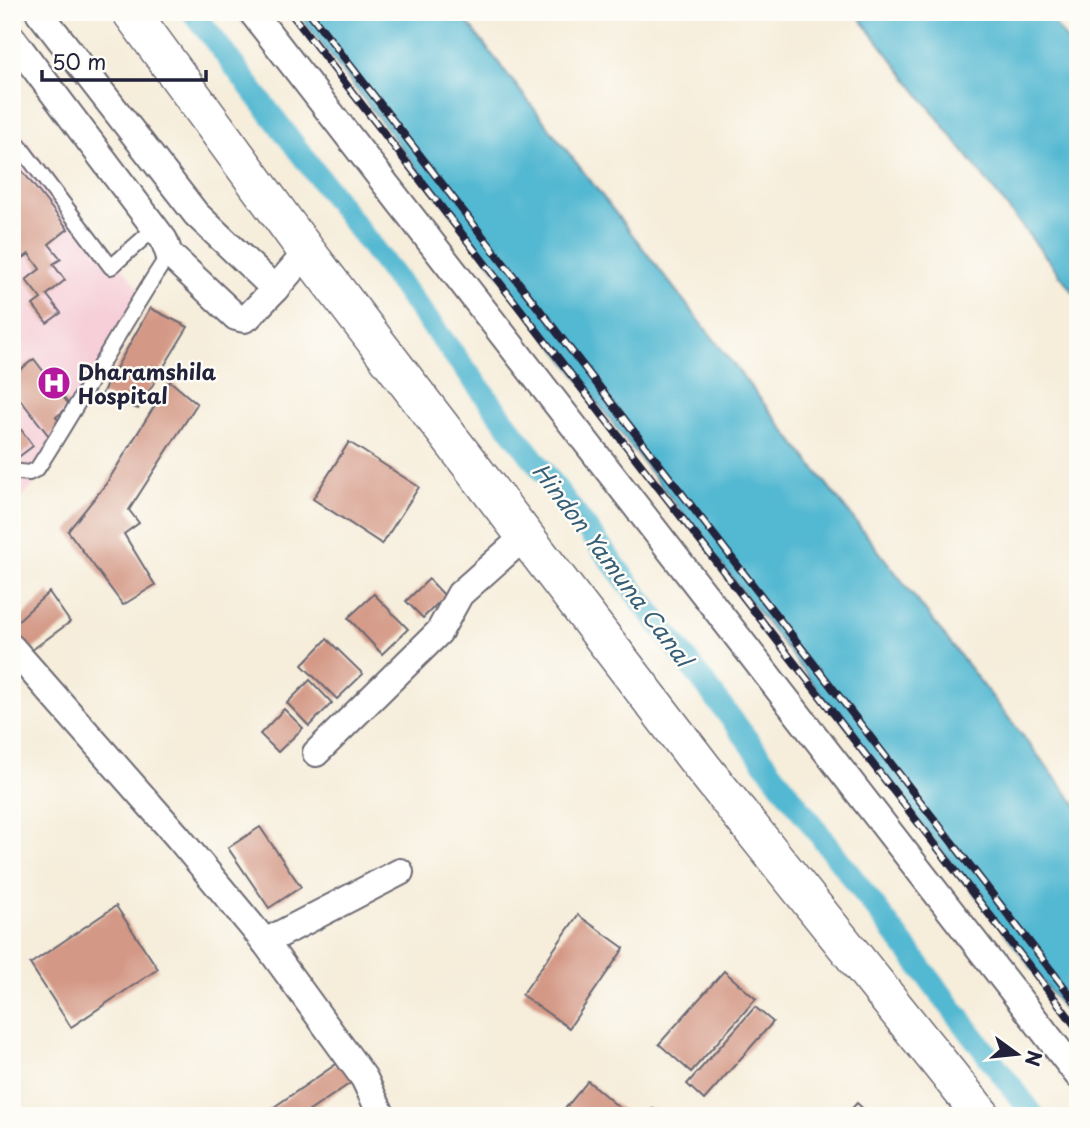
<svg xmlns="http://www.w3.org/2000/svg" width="1090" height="1128" font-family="'Playpen Sans',sans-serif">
	<rect width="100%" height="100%" fill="#fdfcf7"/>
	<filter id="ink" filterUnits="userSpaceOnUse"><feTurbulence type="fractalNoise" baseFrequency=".0143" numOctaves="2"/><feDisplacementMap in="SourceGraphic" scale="14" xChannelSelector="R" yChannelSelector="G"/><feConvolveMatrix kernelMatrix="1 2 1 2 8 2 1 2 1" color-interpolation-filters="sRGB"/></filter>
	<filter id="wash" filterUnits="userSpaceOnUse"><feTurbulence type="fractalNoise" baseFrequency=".00686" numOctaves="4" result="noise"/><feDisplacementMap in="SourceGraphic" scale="28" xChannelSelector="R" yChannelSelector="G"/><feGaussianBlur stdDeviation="1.57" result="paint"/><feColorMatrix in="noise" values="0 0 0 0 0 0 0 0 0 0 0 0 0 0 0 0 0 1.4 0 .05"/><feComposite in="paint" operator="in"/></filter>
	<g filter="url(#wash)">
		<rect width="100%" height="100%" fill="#f6edda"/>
		<!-- built -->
		<path fill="#f6cfd9" d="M12,121L143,295L48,471L12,507Z"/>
		<!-- water -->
		<g fill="#53b8d1" stroke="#3a6d86" stroke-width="2">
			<path d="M297,12H459L1078,807V1028Z"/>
			<path d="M855,12H1045L1078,54V298Z"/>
		</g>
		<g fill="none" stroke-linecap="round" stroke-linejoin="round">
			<!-- canal -->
			<path stroke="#53b8d1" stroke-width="23" d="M193,12L1034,1116"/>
		</g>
		<g id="blocks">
			<!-- building -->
			<g fill="#d49986">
				<path d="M12,158L68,229L49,244L61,259L53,264L65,280L47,295L61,313L47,323L33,305L41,299L26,280L40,269L29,254L12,266Z"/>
				<path d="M150,308L188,327L138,409L101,395Z"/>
				<path d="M34,359L70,406L56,417L62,426L49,436L12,389V376Z"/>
				<path d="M170,381L197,404L129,510L139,523L124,534L155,585L123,605L68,531L106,484Z"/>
				<path d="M12,417L33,446L12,462Z"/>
				<path d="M349,442L419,487L382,544L313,499Z"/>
				<path d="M429,579L445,596L423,618L406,601Z"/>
				<path d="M49,592L70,622L32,650L12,629V626Z"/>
				<path d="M374,594L408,629L382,654L348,618Z"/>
				<path d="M327,639L363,674L337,699L302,665Z"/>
				<path d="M310,680L332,703L309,726L287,703Z"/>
				<path d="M284,709L303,728L278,752L260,734Z"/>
				<path d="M260,827L301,887L269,908L228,848Z"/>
				<path d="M116,906L158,969L71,1027L30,964Z"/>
				<path d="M578,915L624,948L569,1028L522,995Z"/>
				<path d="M724,971L756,999L691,1072L659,1044Z"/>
				<path d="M755,1007L773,1022L704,1100L687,1084Z"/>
				<path d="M348,1056L361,1076L302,1116H261Z"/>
				<path d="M588,1081L629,1116H559Z"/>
				<path d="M857,1103L871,1116H845Z"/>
				<path d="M653,1108L663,1116H647Z"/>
			</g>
		</g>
	</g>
	<g filter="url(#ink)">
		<use href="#blocks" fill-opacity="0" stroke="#6c6973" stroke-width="2"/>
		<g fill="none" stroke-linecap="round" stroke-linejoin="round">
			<defs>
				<g id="lane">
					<path d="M12,136L111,267L155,228"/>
					<path d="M12,471L29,473L37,469C83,398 122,324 169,254"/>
				</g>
				<g id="street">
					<path d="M252,12L1078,1075"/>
					<path d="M12,38L164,240L169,254L236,317L244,319L248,317L275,289L196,214L39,12"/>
					<path d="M275,289L307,252"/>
					<path d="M12,648L178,837L265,942L364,1078L382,1116"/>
					<path d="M316,753L439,632L460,594L525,536"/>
					<path d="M265,942L400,872"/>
				</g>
				<path id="secondary" d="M131,12L307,252L703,768L982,1116"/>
			</defs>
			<!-- lane casing -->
			<use href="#lane" stroke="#6c6973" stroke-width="18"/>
			<!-- street casing -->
			<use href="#street" stroke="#6c6973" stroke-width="30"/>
			<!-- secondary casing -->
			<use href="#secondary" stroke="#6c6973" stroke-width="40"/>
			<!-- lane -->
			<use href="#lane" stroke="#fff" stroke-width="14"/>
			<!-- street -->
			<use href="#street" stroke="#fff" stroke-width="26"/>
			<!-- secondary -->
			<use href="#secondary" stroke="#fff" stroke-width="37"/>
			<defs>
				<g id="rail">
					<path d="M290,12L1078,1029"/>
					<path d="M309,12L1078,1005"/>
				</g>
			</defs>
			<!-- rail casing -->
			<use href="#rail" stroke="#22223b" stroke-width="8"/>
			<!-- rail -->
			<use href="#rail" stroke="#fdfcf7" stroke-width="5" stroke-dasharray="16" stroke-linecap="butt"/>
		</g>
	</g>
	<!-- icons -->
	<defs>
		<symbol id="hospital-disc" viewBox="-11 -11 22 22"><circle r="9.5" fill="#b5179e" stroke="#fdfcf7"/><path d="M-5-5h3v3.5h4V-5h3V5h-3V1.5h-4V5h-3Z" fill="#fff"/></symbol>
	</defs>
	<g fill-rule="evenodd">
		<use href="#hospital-disc" x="35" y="364" width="38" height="38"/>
	</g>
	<g text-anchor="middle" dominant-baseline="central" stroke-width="5" stroke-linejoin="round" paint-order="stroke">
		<!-- poi labels -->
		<g font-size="21" font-weight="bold" fill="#22223b" stroke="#fdfcf7" text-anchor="start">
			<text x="78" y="371">Dharamshila<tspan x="78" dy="24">Hospital</tspan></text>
		</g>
		<!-- water labels -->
		<g font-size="23" font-style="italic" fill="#365e77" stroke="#fdfcf7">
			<text transform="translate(613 564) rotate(53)">Hindon Yamuna Canal</text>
		</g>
	</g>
	<!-- margin -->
	<rect width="1090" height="1128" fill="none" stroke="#fdfcf7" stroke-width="42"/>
	<!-- north arrow -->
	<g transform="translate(1017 1054) rotate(105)" stroke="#fdfcf7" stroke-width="5" paint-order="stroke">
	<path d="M0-5L12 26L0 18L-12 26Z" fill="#22223b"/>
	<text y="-10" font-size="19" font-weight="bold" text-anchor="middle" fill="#22223b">N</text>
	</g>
	<!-- scale -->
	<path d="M42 70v10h164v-10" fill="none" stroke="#22223b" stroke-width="3.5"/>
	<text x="52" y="70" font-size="21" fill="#22223b" stroke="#fdfcf7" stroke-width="5" paint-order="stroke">50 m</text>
</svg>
